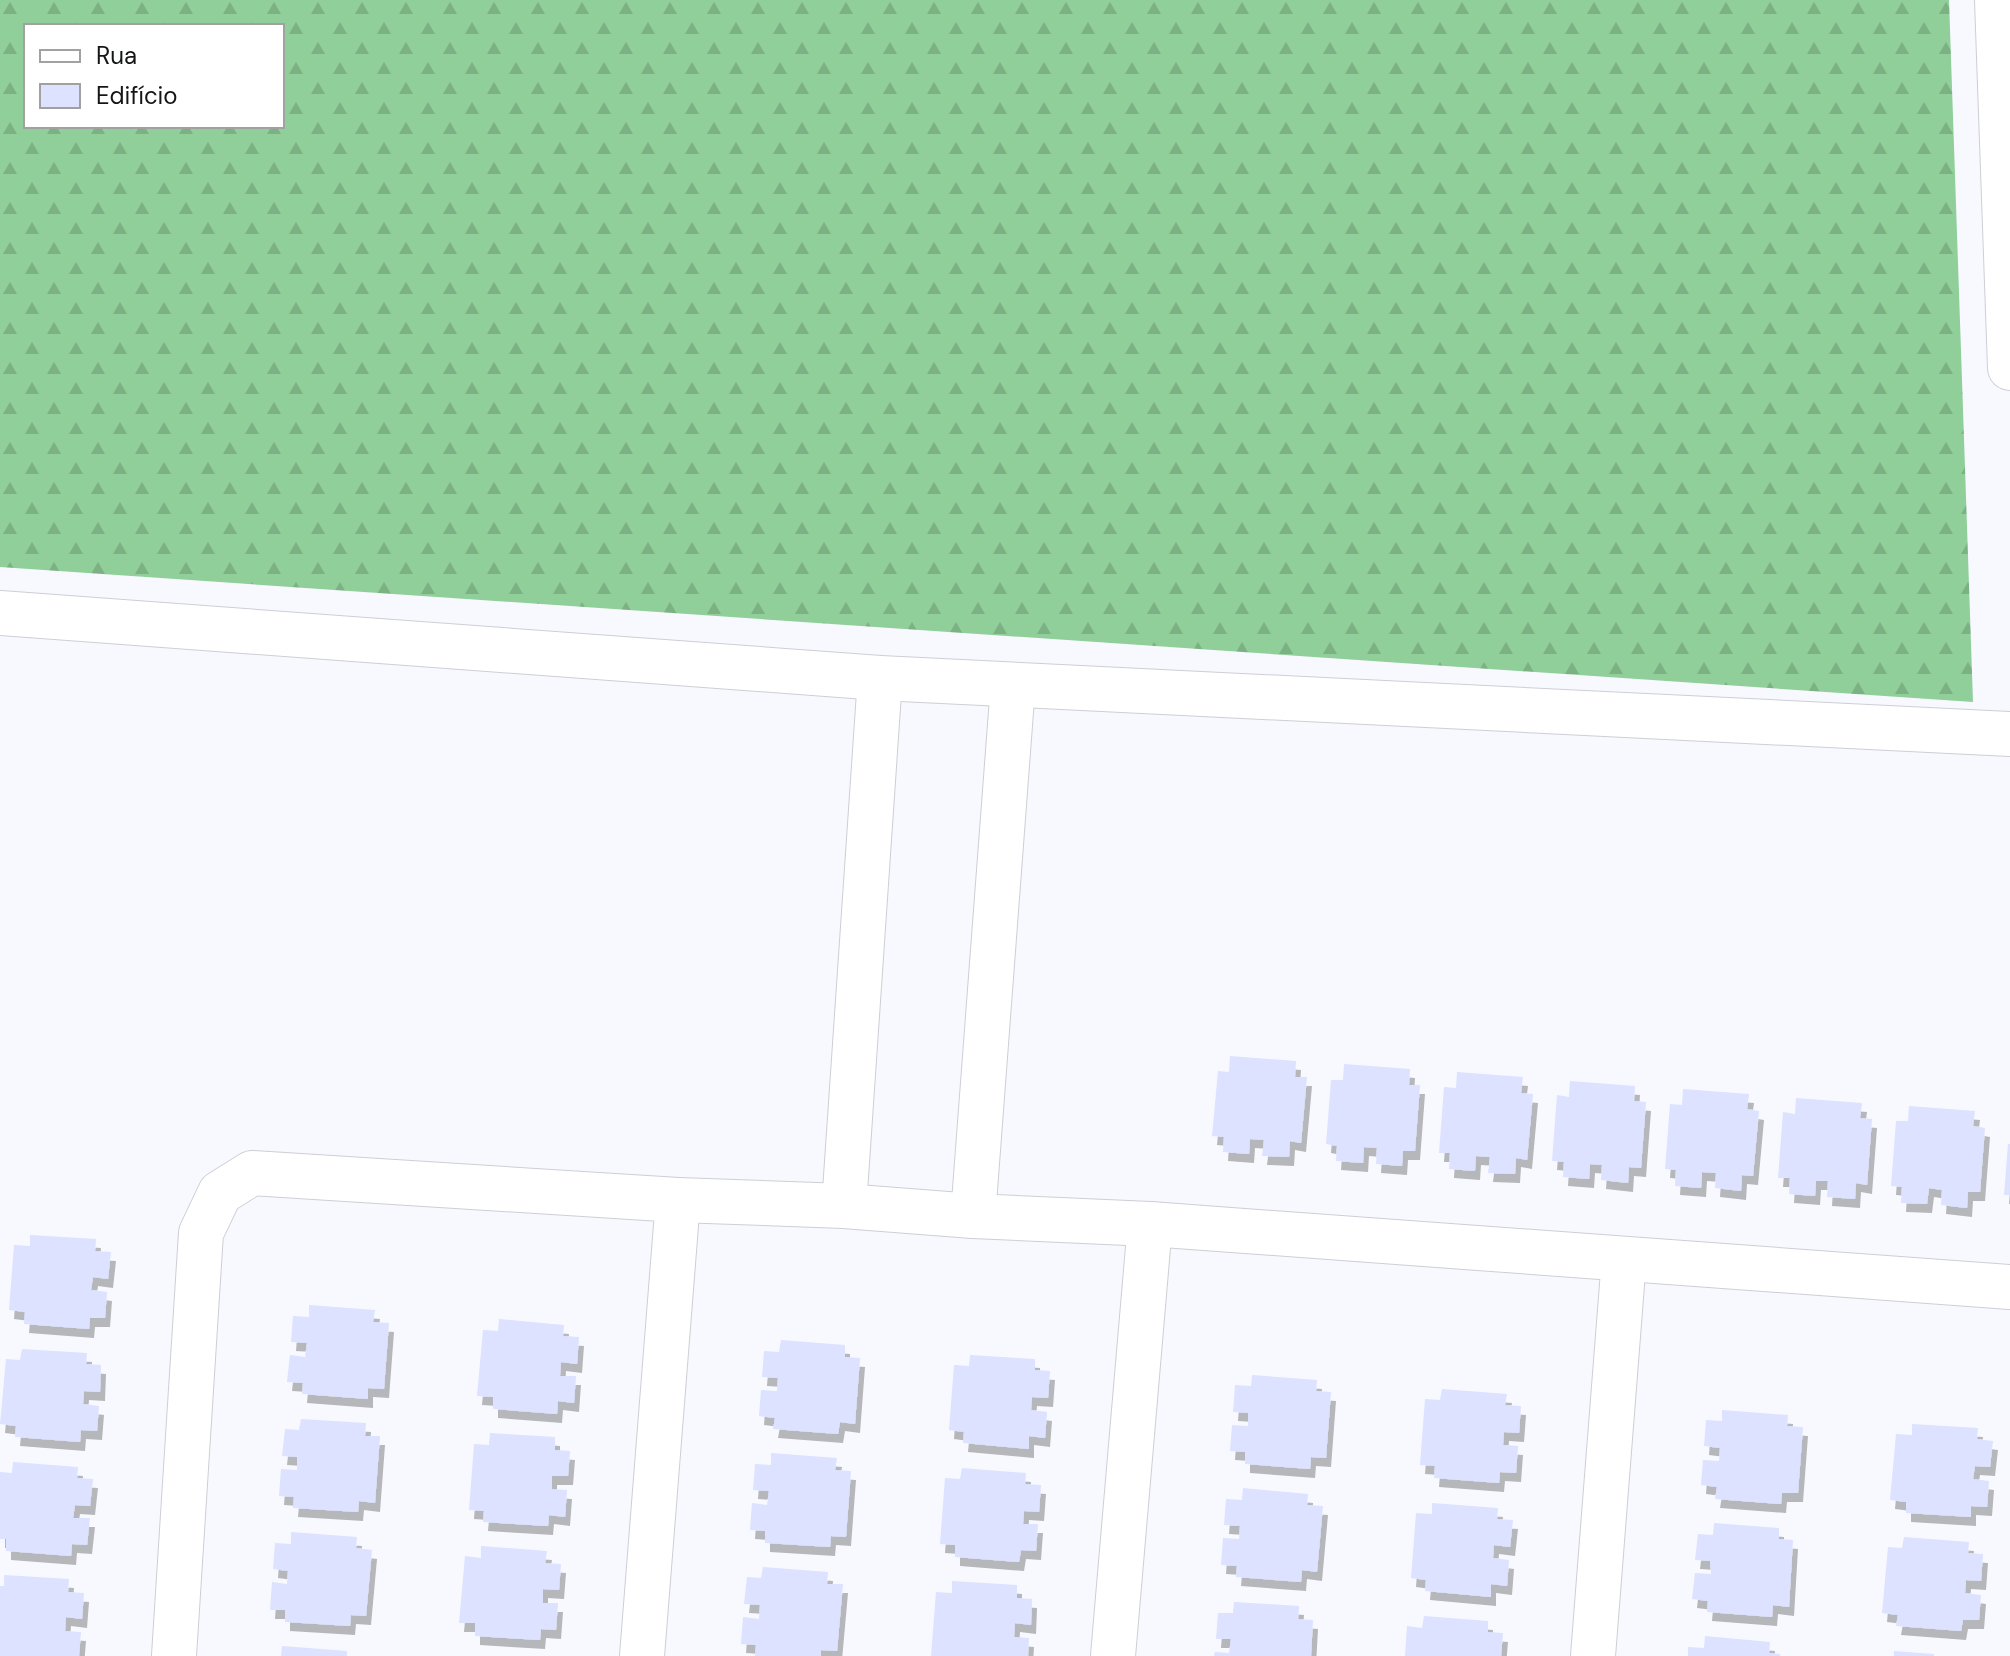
<svg xmlns="http://www.w3.org/2000/svg" width="2010" height="1656" font-family="'DM Sans',sans-serif">
	<defs>
		<pattern id="forest-firs" width="22" height="20" patternUnits="userSpaceOnUse" patternTransform="scale(2)"><rect width="22" height="20" fill="#90cf99"/><path d="M5 1l3.5 6h-7zM16 11l3.5 6h-7z" fill="#7bb183"/></pattern>
		<filter id="shadow"><feDropShadow dx="5" dy="9" stdDeviation="0" flood-color="#0004"/></filter>
	</defs>
	<rect width="100%" height="100%" fill="#f7f9fe"/>
	<!-- forest -->
	<path fill="url(#forest-firs)" fill-rule="evenodd" d="M0,0H1949L1973,702L0,567ZM26,26H282V126H26Z"/>
	<!-- building -->
	<g fill="#dce2ff" filter="url(#shadow)">
		<path d="M1230,1056L1296,1061L1295,1077H1307L1301,1143L1290,1141L1289,1157L1262,1156L1264,1140L1250,1139L1249,1154L1223,1152L1224,1137L1212,1136L1218,1071L1229,1072Z"/>
		<path d="M1344,1064L1410,1069L1409,1085H1420L1415,1151H1403L1402,1166L1376,1164L1377,1148L1364,1147L1363,1163L1336,1161L1337,1146L1326,1144L1331,1080H1343Z"/>
		<path d="M1457,1072L1523,1077L1521,1093L1533,1094L1527,1160L1516,1158L1515,1174L1488,1173L1490,1157L1476,1156L1475,1171L1449,1169L1450,1153H1439L1444,1087L1456,1088Z"/>
		<path d="M1570,1081L1635,1086L1634,1101L1646,1102L1641,1168L1629,1167L1628,1183L1601,1180L1602,1165L1590,1164L1589,1179L1563,1177L1564,1162L1552,1161L1557,1095L1569,1097Z"/>
		<path d="M1683,1089L1749,1094L1747,1109L1759,1111L1753,1176L1742,1175L1741,1191L1715,1188L1716,1173L1702,1172L1701,1188L1675,1186L1676,1170L1665,1169L1670,1104L1682,1105Z"/>
		<path d="M1796,1098L1862,1103L1860,1118L1872,1119L1867,1185L1856,1183L1855,1199L1827,1197L1828,1181H1816L1815,1196L1789,1194L1790,1178H1778L1783,1112L1795,1114Z"/>
		<path d="M1909,1106L1975,1111L1973,1126L1985,1128L1980,1192H1968L1967,1208L1941,1205L1942,1190L1929,1188L1927,1204L1901,1203L1902,1187L1891,1186L1896,1121H1908Z"/>
		<path d="M2008,1144H2010V1195H2004Z"/>
		<path d="M30,1235L96,1239L95,1251L111,1252L108,1279L93,1277L91,1290L107,1292L105,1318H90L89,1329L24,1324L25,1312L9,1310L14,1245L30,1246Z"/>
		<path d="M309,1305L375,1310L373,1322L389,1323L384,1389L368,1388V1399L302,1394L303,1383L287,1382L290,1355L305,1357L307,1343L291,1342L293,1316L309,1317Z"/>
		<path d="M499,1319L564,1325L563,1336L579,1337L577,1364L561,1362L560,1376H576L574,1403L558,1401L557,1414L493,1409V1397L477,1396L483,1330L498,1331Z"/>
		<path d="M781,1340L845,1345V1357L860,1358L855,1424L840,1422L838,1434L773,1429L775,1418L759,1416L761,1390L777,1391L778,1378L762,1377L764,1351L779,1352Z"/>
		<path d="M22,1349L87,1353L86,1364L101,1365L100,1392L84,1391L83,1404L99,1406L97,1431L81,1430L80,1442L15,1437L16,1426L0,1424L6,1359L20,1360Z"/>
		<path d="M970,1355L1035,1359V1370L1050,1371L1048,1398L1032,1397L1031,1410L1047,1412L1045,1438L1029,1436V1449L963,1443L964,1432L949,1430L954,1365L969,1366Z"/>
		<path d="M1252,1375L1317,1380L1316,1391L1331,1392L1326,1458L1311,1457L1310,1469L1245,1464V1452L1230,1451L1232,1425L1248,1426V1413L1233,1412L1235,1385L1251,1386Z"/>
		<path d="M1442,1389L1507,1394L1505,1405L1521,1406L1519,1433L1504,1432L1503,1445L1518,1446L1516,1473L1500,1472L1499,1483L1434,1478L1435,1466L1420,1465L1425,1399L1440,1400Z"/>
		<path d="M1722,1410L1788,1415L1787,1426L1803,1427L1798,1493H1782L1781,1504L1715,1499L1717,1487L1701,1485L1703,1460L1719,1461L1720,1448L1704,1446L1706,1420L1722,1421Z"/>
		<path d="M301,1419L366,1423L365,1436H380L375,1503L359,1501L358,1512L293,1508L294,1497L279,1496L281,1469L297,1470V1457L282,1456L285,1429L299,1430Z"/>
		<path d="M1912,1424L1978,1428L1977,1439L1993,1441L1990,1467L1975,1466L1973,1479L1989,1481L1987,1507L1971,1506V1517L1906,1513V1502L1890,1500L1896,1434L1912,1435Z"/>
		<path d="M490,1433L555,1437V1450L570,1451L568,1476H552V1489L567,1490L565,1517L549,1515L548,1526L483,1522L484,1511L469,1510L474,1444L489,1445Z"/>
		<path d="M771,1453L837,1458L835,1470L851,1471L846,1537L831,1536L830,1547L765,1543V1531L750,1530L752,1503L767,1505L769,1491L753,1490L755,1464L771,1465Z"/>
		<path d="M13,1462L78,1467L77,1478L93,1479L90,1506L75,1505L73,1518H90L87,1545L72,1544L71,1556L6,1551V1539H0V1472L12,1473Z"/>
		<path d="M962,1468L1026,1473L1025,1484L1041,1485L1039,1512L1024,1511L1023,1524H1038L1036,1551L1021,1550L1019,1562L955,1557V1545L940,1544L945,1478L960,1479Z"/>
		<path d="M1243,1488L1308,1494L1307,1505L1323,1506L1317,1572L1302,1570L1301,1582L1236,1577L1237,1566L1221,1565L1223,1538L1239,1539L1240,1526L1224,1525L1226,1499L1242,1500Z"/>
		<path d="M1432,1503L1498,1508L1497,1519L1513,1520L1510,1547L1494,1545L1493,1558L1509,1560L1507,1586L1491,1584V1597L1425,1591L1426,1580L1411,1578L1416,1513L1432,1514Z"/>
		<path d="M1714,1523L1779,1528V1539L1793,1540L1789,1607L1773,1605L1772,1617L1707,1612L1708,1601L1692,1599L1695,1573L1711,1574L1710,1561L1695,1560L1698,1534L1713,1535Z"/>
		<path d="M291,1532L357,1537L356,1548L372,1550L366,1616L351,1615L350,1626L285,1622V1610H270L272,1582L287,1584L288,1571L273,1569L275,1543L291,1544Z"/>
		<path d="M1904,1537L1969,1542L1968,1553L1983,1554L1981,1581L1966,1580L1965,1593L1981,1595L1979,1620H1963L1961,1631L1896,1626L1898,1615L1882,1613L1888,1547L1902,1548Z"/>
		<path d="M481,1546L547,1551L545,1563L561,1564L559,1590L543,1589V1603H558L556,1630L541,1629L540,1640L475,1636V1623H459L465,1556L481,1558Z"/>
		<path d="M763,1567L828,1572L827,1584H843L837,1651L821,1650V1656H755L756,1645L741,1644L743,1617L759,1619L760,1605L744,1604L747,1577L761,1578Z"/>
		<path d="M4,1575L69,1579L68,1592L84,1593L82,1619L66,1617L65,1631L81,1632L79,1656H0V1586H4Z"/>
		<path d="M952,1581L1017,1585V1598L1032,1599L1031,1625L1015,1623L1014,1637L1029,1638L1028,1656H931L936,1592L952,1593Z"/>
		<path d="M1234,1602L1299,1606L1298,1619L1313,1620L1311,1656H1214L1215,1652L1229,1653L1231,1639H1216L1218,1613H1233Z"/>
		<path d="M1424,1616L1488,1621V1632L1503,1633L1501,1656H1405L1407,1626L1422,1628Z"/>
		<path d="M1705,1636L1770,1642L1769,1653L1780,1654V1656H1688V1647L1704,1648Z"/>
		<path d="M282,1646L347,1651V1656H281Z"/>
		<path d="M1894,1651L1934,1654V1656H1894Z"/>
	</g>
	<g fill="none" stroke-linecap="round" stroke-linejoin="round">
		<defs>
			<g id="minor">
				<path d="M1997,0L2010,368"/>
				<path d="M0,613L880,678L2010,734"/>
				<path d="M844,1206L880,678"/>
				<path d="M973,1216L1013,685"/>
				<path d="M174,1656L201,1233L220,1193L252,1173L678,1200L844,1206L973,1216L1150,1224L2010,1287"/>
				<path d="M642,1656L678,1200"/>
				<path d="M1113,1656L1150,1224"/>
				<path d="M1593,1656L1624,1259"/>
			</g>
		</defs>
		<!-- minor casing -->
		<use href="#minor" stroke="#cdcfd4" stroke-width="46"/>
		<!-- minor -->
		<use href="#minor" stroke="#fff" stroke-width="44"/>
	</g>
	<!-- legend -->
	<rect x="24" y="24" width="260" height="104" fill="#ffffff" stroke="#a1a1a2" stroke-width="2"/>
	<rect x="40" y="50" width="40" height="12" fill="#ffffff" stroke="#a1a1a2" stroke-width="2"/>
	<text x="96" y="64" font-size="24" fill="#141517">Rua</text>
	<rect x="40" y="84" width="40" height="24" fill="#dce2ff" stroke="#a1a1a2" stroke-width="2"/>
	<text x="96" y="104" font-size="24" fill="#141517">Edifício</text>
</svg>
